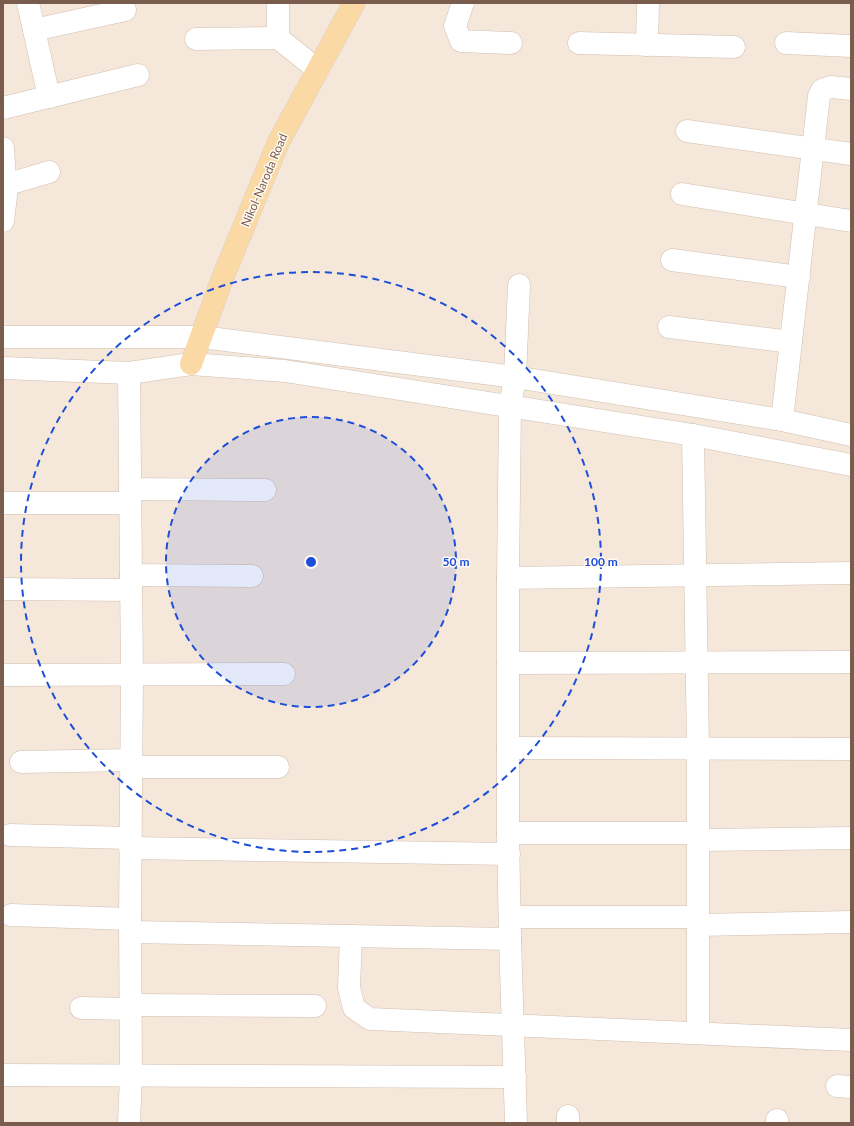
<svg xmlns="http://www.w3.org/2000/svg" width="854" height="1126" font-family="Lato,sans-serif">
	<rect width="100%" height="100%" fill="#fdf6ec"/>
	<!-- residential -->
	<rect fill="#f5e8da" x="3" y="3" width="848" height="1120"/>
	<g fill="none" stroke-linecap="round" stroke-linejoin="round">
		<defs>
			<g id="minor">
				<path d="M28,3L49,97"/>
				<path d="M278,3V38L318,70"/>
				<path d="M463,3L455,26L461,41L511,43"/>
				<path d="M34,30L125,10"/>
				<path d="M196,39L278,38"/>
				<path d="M579,43L734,47"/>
				<path d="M786,43L851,46"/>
				<path d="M647,45L648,3"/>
				<path d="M3,108L138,75"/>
				<path d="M687,131L851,154"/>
				<path d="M3,148L6,196L3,221"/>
				<path d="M5,185L49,172"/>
				<path d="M682,194L851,221"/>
				<path d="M672,260L799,277"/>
				<path d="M669,327L791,342"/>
				<path d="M3,337H202L515,377L782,420L851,435"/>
				<path d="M3,368L129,373L191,364L285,371L693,435L851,465"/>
				<path d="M782,420L819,96L822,90L831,87L851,89"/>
				<path d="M693,435L698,748V1033"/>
				<path d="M130,489L265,490"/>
				<path d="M3,503H130"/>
				<path d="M131,575L252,576"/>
				<path d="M508,578L851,573"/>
				<path d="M3,589L131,590"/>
				<path d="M508,663L851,662"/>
				<path d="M3,675L284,674"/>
				<path d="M508,748L851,749"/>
				<path d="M21,762L131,760"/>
				<path d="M131,767H278"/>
				<path d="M508,833H698"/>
				<path d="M10,835L130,838"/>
				<path d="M698,840L851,838"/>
				<path d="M130,848L509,854"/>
				<path d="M11,915L130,919"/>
				<path d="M510,917H697"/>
				<path d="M698,925L851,922"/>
				<path d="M130,932L510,939"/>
				<path d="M351,936L349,988L354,1008L370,1019L851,1040"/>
				<path d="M130,1005L315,1006"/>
				<path d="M81,1008L130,1009"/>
				<path d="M3,1075L515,1077"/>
				<path d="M837,1086L851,1087"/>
				<path d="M129,1123L131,1076L130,919L132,674L129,373"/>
				<path d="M516,1123L510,939L508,833V578L510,407L515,377L519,285"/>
				<path d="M568,1123V1116"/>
				<path d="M777,1123V1120"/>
			</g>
			<path id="major" d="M191,364L223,277L278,143L354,3"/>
		</defs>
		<!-- minor casing -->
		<use href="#minor" stroke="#d1beb0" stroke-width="23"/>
		<!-- major casing -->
		<use href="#major" stroke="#dad1cd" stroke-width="23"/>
		<!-- minor -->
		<use href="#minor" stroke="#fff" stroke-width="22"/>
		<!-- major -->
		<use href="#major" stroke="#fbd9a5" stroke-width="22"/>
	</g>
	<!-- distance rings -->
	<circle cx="311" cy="562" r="145" fill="#1d4ed8" fill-opacity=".12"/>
	<g fill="none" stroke="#1d4ed8" stroke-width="2" stroke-dasharray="7 5">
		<circle cx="311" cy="562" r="145"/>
		<circle cx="311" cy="562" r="290"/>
	</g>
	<g text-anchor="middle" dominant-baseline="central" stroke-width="3" stroke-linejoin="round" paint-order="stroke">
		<!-- street labels -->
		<g font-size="12" fill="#7a5c4d" stroke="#fffaf3">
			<text transform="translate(264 180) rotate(-67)">Nikol-Naroda Road</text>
		</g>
	</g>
	<circle cx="311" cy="562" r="6" fill="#1d4ed8" stroke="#fffaf3" stroke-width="2"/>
	<g font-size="12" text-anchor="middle" font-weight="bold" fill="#1d4ed8" stroke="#fffaf3" stroke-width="3" stroke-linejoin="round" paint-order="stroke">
		<text x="456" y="566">50 m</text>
		<text x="601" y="566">100 m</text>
	</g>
	<!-- border -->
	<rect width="854" height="1126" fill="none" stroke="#7a5c4d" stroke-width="8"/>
</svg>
